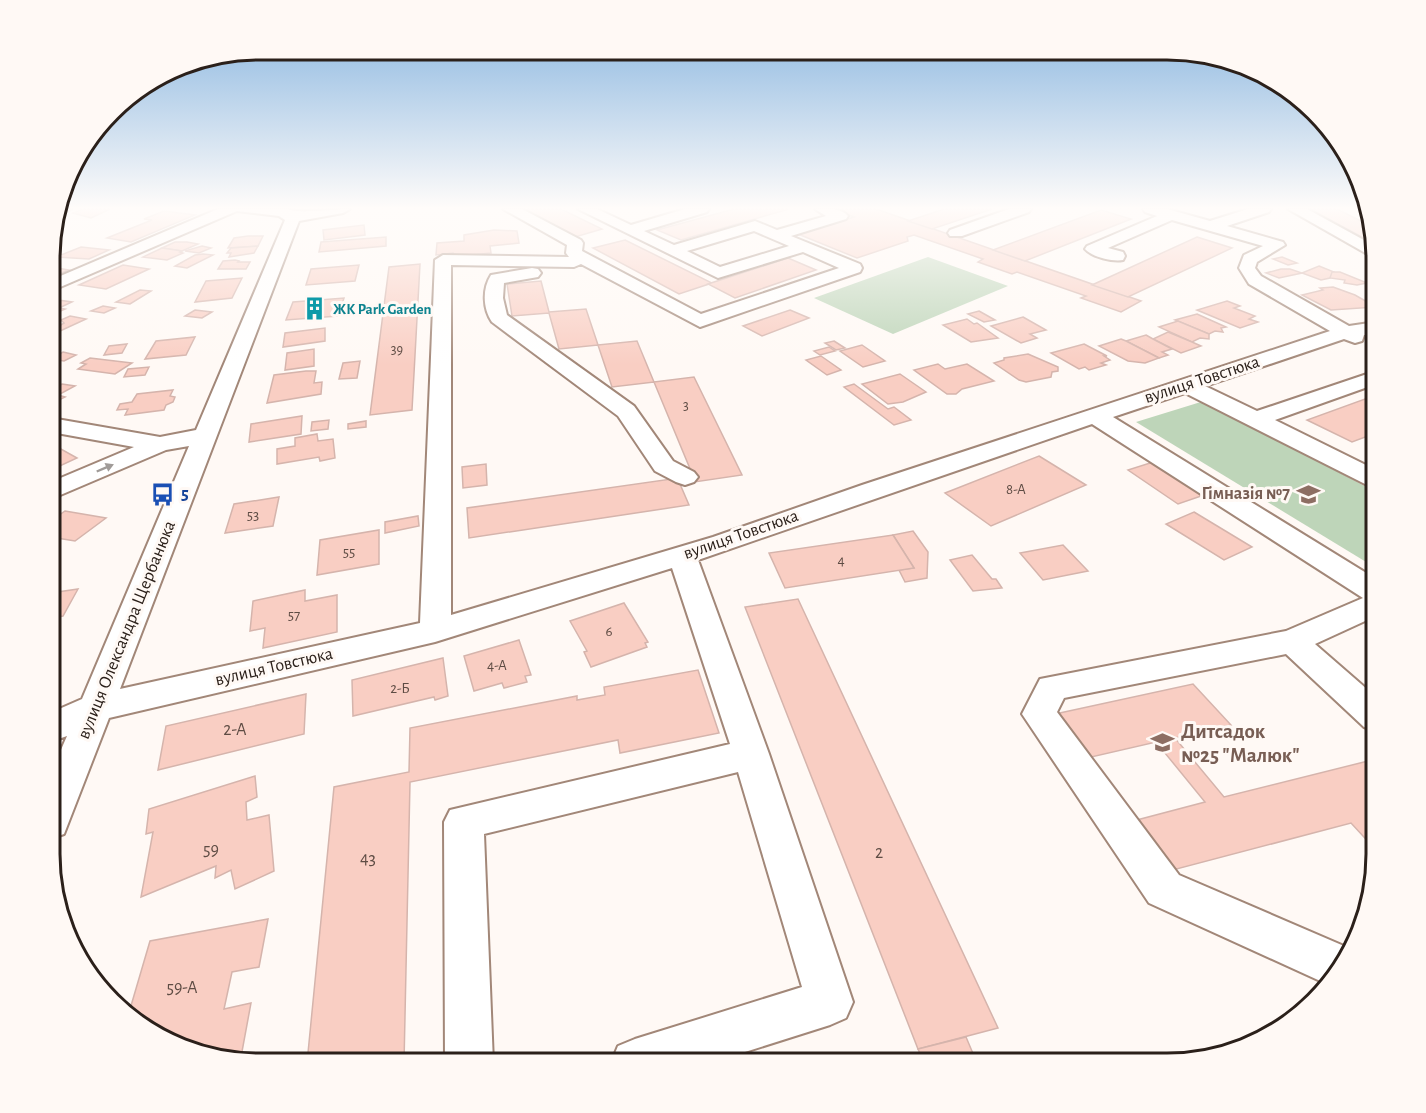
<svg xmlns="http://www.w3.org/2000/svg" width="1426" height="1113" font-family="'Alegreya Sans',sans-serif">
	<rect width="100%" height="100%" fill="#fff9f5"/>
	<!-- green -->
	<g fill="#bed5b9">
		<path d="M928,257L1008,286L893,334L814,298Z"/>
		<path d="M1204,401L1376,492V568L1136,422Z"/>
	</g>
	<!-- building -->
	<g fill="#f9cec3" stroke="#d5b4ac" stroke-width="1.5">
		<path d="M83,209H110L91,218L73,213Z"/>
		<path d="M522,209H561L602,229L575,237Z"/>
		<path d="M734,209H789L681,240L657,230Z"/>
		<path d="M832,209H876L1141,301L1121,312L1081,298L1086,296L1017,272L1012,274L978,262L983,259L914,235L907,237L908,241L857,258L798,234L854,217Z"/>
		<path d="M944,209H992L932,229L908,221Z"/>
		<path d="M1310,209H1337L1369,225L1373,243Z"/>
		<path d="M1101,210L1131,219L1025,261L993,250Z"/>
		<path d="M164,211L195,215L131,242L107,238L152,220L144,219Z"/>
		<path d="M364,225L365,235L324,240L323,230Z"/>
		<path d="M494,230L517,231L519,243L490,246L491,253L461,256L453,255V253L436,255L437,243L464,241V235Z"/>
		<path d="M248,236H263L258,246L228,248L234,238Z"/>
		<path d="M386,237V246L319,252L321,242Z"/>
		<path d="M1197,237L1232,248L1128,297L1092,285Z"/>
		<path d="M625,240L712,283L679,294L593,248Z"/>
		<path d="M175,242H187L198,244L182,251L162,248Z"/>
		<path d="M202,246L211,248L199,253L185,251Z"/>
		<path d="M258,246L254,253L229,257L231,253H227L231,248Z"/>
		<path d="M81,247L109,250L89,259L56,257Z"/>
		<path d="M162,248L182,251L180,252L183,253L167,260L143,257Z"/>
		<path d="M203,254L213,255L187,268L175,266L195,255Z"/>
		<path d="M1282,257L1297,263L1288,265L1273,259Z"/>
		<path d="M788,258L816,270L735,298L708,284Z"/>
		<path d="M235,260L239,261L238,262H250L246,269H218L223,261Z"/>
		<path d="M420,264L412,410L370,415L389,267Z"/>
		<path d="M123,265L149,269L106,289L79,285Z"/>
		<path d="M359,265L355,281L306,285L311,269Z"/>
		<path d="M1319,266L1334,272L1330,278L1321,280L1302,273Z"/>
		<path d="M51,267L69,270L51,277Z"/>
		<path d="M1281,269H1290L1302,273L1279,278L1266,273Z"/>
		<path d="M1332,272H1340L1367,283L1357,285L1344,283L1345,280L1330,278Z"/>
		<path d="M242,278L232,298L195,302L206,281Z"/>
		<path d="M541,281L549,312L586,309L598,345L637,341L654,382L694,377L742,475L680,484L689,505L469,538L467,508L693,476L654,382L612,387L598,345L559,349L549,313L512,316L507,284Z"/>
		<path d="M1333,287L1355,295L1376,307L1331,310L1302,295L1323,290L1320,288Z"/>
		<path d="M140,290L151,291L130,304L116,302Z"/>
		<path d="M344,298L338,316L286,320L293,302Z"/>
		<path d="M51,299L72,302L59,308L65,309L56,313H51Z"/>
		<path d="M1227,301L1240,306L1234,308L1255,316L1249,319L1258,322L1240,328L1197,310Z"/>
		<path d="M103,306L115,308L104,313L91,311Z"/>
		<path d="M195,310L212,312L202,318L185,316Z"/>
		<path d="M790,310L809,318L762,336L743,326Z"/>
		<path d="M979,311L995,320L984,322L968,314Z"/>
		<path d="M1197,314L1226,327L1221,328L1223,332L1215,331L1209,334L1175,320Z"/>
		<path d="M70,316L86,319L58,332L51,331L64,323L61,320Z"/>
		<path d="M1023,317L1046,330L1030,334L1037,338L1021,343L991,326Z"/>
		<path d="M967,319L974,324L977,323L998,338L971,342L943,325Z"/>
		<path d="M1178,321L1209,334V339L1200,338L1192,342L1159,327Z"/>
		<path d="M325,328V341L283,347L285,333Z"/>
		<path d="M1168,332L1192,342L1201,346L1181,353L1153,339Z"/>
		<path d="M1146,335L1153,339L1172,349L1162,352L1168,355L1159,358L1126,341Z"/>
		<path d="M195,337L186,355L145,359L156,341Z"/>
		<path d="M1121,339L1126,341L1159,358L1145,363L1128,361L1099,346Z"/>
		<path d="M834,341L845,348L836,350L825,343Z"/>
		<path d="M127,344L122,353L104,355L109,346Z"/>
		<path d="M1084,344L1107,356H1104L1110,360L1101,363L1106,365L1089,370L1085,367L1079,369L1051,353Z"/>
		<path d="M862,345L885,361L863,367L840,351Z"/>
		<path d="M829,347L835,351L820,355L814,351Z"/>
		<path d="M314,349V366L285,370L287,353Z"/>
		<path d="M63,352L76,355L64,361L51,359Z"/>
		<path d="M1028,354L1058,367V371L1052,372L1051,377L1026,382L1019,380L994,363L1004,360V358Z"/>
		<path d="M821,356L841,370L827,375L806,360Z"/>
		<path d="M90,358L132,363L115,374L78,369L86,364L81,363Z"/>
		<path d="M360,361L357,378L339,379L343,363Z"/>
		<path d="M938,364L945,369L967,364L994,381L962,389L956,394H947L914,370Z"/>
		<path d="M149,367L145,375L124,377L128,369Z"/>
		<path d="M306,371H316L314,383L322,382L321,394L267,403L274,375Z"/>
		<path d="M900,374L926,392L903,402L888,404L862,384Z"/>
		<path d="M62,384L75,386L58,395L65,397L51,404V390Z"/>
		<path d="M854,384L888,409L894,407L911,420L894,425L844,387Z"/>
		<path d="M173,390L170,396L175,397L173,402L166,405L164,410L125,415L128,409L117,410L120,404L132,402L137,394Z"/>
		<path d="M1376,395V433L1352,442L1307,420Z"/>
		<path d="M302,416L301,434L249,442L251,424Z"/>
		<path d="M329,420L328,429L311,431L312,422Z"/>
		<path d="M366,421V427L348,429V424Z"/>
		<path d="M317,434L318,441L333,439L335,458L320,461L319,457L277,464V449L295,446V438Z"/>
		<path d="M51,444H52L77,458L51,470Z"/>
		<path d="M1039,456L1086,485L991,526L945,493Z"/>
		<path d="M1153,462L1204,495L1178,504L1128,470Z"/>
		<path d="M486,464L487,485L463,488L462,467Z"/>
		<path d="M279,497L273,526L225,533L234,504Z"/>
		<path d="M65,511L106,518L75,541L51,537V521Z"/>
		<path d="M1194,512L1252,547L1224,560L1166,524Z"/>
		<path d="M418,516L419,526L385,533V522Z"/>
		<path d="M379,530V564L317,575L320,540Z"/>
		<path d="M913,531L928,552L927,578L905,582L899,570L914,568L893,535Z"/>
		<path d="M893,535L914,568L785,588L769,553Z"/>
		<path d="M1063,545L1088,571L1043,580L1020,553Z"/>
		<path d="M972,555L992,579H996L1002,588L973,591L950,560Z"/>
		<path d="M78,589L63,616L51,618V593Z"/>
		<path d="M305,590V601L337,595V632L263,648L265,628L250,631L253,601Z"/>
		<path d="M798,599L998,1028L918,1049L745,607Z"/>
		<path d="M624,603L648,642L645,643L647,647L591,667L584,652L587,651L570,621Z"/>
		<path d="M519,640L531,675L525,676L527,682L504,688L502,683L474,691L464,656Z"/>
		<path d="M443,658L448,696L435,700L434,697L353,716L352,680Z"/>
		<path d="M698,670L719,733L620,753L618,740L410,782L404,1063H307L334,787L409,772L410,728L577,696V700L605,695L604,687Z"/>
		<path d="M1193,684L1231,725L1175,738L1224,797L1376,759V816L1370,817L1376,824V850L1351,823L1169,871L1133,821L1205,802L1156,742L1087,758L1055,714Z"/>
		<path d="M306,694L304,734L158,770L166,726Z"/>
		<path d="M255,776L257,797L246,802L247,820L269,815L274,871L235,889L231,870L215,878L216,866L141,897L153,832L146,834L149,809Z"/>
		<path d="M268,919L259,967L232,972L224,1009L251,1003L241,1057L230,1059L179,1048L128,1016L150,941Z"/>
		<path d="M966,1037L977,1063H924L918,1049Z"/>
	</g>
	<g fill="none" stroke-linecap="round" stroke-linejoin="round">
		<defs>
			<g id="minor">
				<path d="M59,209H71L58,215Z"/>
				<path d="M218,209H288C297,214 336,209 350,209L343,213L299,221L120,689L420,623L435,260L443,255L569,257L566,253L567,245L503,209H522L581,240L583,243L582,251L701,314L839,268L803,252L718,278L578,209H597L631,225L685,209H709L707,212L644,231L674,245L755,221L777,230L826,216L815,209C827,209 840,207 848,216L846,219L791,236L860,264L862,268L860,272L700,327L581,264L574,267L451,265V615L713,537L862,485L1330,331L1249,284L1239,268L1244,255L1263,246L1172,220L1108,248L1123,252L1125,256L1123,260C1113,262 1092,257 1085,249L1087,246L1157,216L1145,212L1143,209H1167L1210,221L1248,209H1271L1269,212L1227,226L1283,242L1285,245L1257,262L1255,268L1261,276L1349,326L1376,322V334L1364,335L1362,341L1355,343L1344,339L1205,386L1257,411L1376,371V384L1275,420L1376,470V488L1367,485L1185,393L1113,417L1376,579V616L1315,644L1376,697V731L1364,727L1286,654L1064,698L1057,712L1179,875L1351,949L1329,985L1149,903L1022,714L1040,679L1286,631L1363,598L1092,424L698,560L769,754L853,1002L846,1018L830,1025L710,1063H611L618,1046L635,1039L802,987L738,772L484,834L493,1063H445L444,822L450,810L730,744L672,568L435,642L109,718L64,834L50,839V775L67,736L50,742V713L82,699L189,446L166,450L51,499V482L134,447L51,432V418L160,437L196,430L285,220L279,216L237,211L51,291V280ZM754,231L789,246L720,267L687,251Z"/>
				<path d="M1009,209H1031L1029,212L962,236H950L948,233L950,230Z"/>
				<path d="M1288,209H1307L1373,245L1376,257L1369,255Z"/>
				<path d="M532,268L538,269L541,273L538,277L504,283L503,298L507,315L634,406L673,461L694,472L698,477L694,482L685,485L676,482L655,471L618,416L492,322C483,309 482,289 491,275Z"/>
			</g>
		</defs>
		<!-- minor casing -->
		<use href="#minor" stroke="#a28778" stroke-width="4"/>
		<!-- minor -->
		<use href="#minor" fill="#fff" fill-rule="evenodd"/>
	</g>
	<!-- one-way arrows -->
	<defs><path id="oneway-solid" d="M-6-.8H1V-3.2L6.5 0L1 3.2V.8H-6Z" transform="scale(1.5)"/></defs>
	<use fill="#a09b98" href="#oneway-solid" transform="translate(105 468) rotate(-23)"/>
	<!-- sky -->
	<linearGradient id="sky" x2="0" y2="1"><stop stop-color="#81b1de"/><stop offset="0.57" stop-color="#fffcfa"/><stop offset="1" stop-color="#fffcfa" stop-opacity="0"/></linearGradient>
	<rect width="1426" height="365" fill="url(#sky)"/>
	<!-- icons -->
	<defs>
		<symbol id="building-bare" viewBox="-9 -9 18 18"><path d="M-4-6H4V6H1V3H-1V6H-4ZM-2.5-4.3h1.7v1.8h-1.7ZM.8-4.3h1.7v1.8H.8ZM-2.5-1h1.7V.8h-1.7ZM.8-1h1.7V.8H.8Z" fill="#0f9aa8" stroke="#fff9f5" stroke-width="2.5" paint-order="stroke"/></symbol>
		<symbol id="bus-bare" viewBox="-9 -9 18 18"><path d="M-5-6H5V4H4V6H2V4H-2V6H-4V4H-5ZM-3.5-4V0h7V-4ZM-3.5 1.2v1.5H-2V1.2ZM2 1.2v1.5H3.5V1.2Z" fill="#1a4fb4" stroke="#fff9f5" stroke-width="2.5" paint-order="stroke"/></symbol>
		<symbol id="school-bare" viewBox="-9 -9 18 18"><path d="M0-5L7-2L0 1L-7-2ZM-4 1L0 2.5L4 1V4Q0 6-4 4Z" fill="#8d6e63" stroke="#fff9f5" stroke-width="2.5" paint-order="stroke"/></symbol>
	</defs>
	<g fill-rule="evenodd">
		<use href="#building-bare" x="298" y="292" width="33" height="33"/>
		<use href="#bus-bare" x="146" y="478" width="33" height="33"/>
		<use href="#school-bare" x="1292" y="478" width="33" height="33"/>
		<use href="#school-bare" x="1146" y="726" width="33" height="33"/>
	</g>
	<g text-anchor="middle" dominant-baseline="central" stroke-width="6" stroke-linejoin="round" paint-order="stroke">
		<!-- far-number labels -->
		<g font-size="14" fill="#5e4c44">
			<text x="397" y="350">39</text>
			<text x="686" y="406">3</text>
		</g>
		<!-- far-culture labels -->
		<g font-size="15" font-weight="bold" fill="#0d838f" stroke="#fff9f5" text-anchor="start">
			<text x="333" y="309">ЖК Park Garden</text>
		</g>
		<!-- number labels -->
		<g font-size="15" fill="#5e4c44">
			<text x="1016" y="489">8-А</text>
			<text x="253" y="515">53</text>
			<text x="349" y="552">55</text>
			<text x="841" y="560">4</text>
			<text x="294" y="615">57</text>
			<text x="609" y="631">6</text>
			<text x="497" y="665">4-А</text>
			<text x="400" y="688">2-Б</text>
		</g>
		<!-- street labels -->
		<g font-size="18" fill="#2b201a" stroke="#fff9f5">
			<text transform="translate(1202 380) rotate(-18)">вулиця Товстюка</text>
			<text transform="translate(741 535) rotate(-19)">вулиця Товстюка</text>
			<text transform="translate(127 630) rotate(-68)">вулиця Олександра Щербанюка</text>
			<text transform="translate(274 667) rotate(-13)">вулиця Товстюка</text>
		</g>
		<!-- transit labels -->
		<g font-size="18" font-weight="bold" fill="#164399" stroke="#fff9f5" text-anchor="start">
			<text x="181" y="494">5</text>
		</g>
		<!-- education labels -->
		<g font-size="18" font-weight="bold" fill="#785e54" stroke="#fff9f5" text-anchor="end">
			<text x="1290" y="494">Гімназія №7</text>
		</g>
		<!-- near-number labels -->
		<g font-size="18" fill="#5e4c44">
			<text x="235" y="730">2-А</text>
			<text x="211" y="850">59</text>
			<text x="879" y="853">2</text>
			<text x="368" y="859">43</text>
			<text x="182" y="988">59-А</text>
		</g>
		<!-- near-education labels -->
		<g font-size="21" font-weight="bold" fill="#785e54" stroke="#fff9f5" text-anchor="start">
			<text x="1181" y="731">Дитсадок<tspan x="1181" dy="24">№25 "Малюк"</tspan></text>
		</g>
	</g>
	<!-- crop -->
	<path d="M0 0H1426V1113H0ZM259 60H1167A199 199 0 0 1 1366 259V854A199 199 0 0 1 1167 1053H259A199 199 0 0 1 60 854V259A199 199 0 0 1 259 60Z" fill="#fff9f5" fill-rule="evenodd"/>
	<path fill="none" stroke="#2b201a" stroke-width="3" d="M259 60H1167A199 199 0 0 1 1366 259V854A199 199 0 0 1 1167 1053H259A199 199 0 0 1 60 854V259A199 199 0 0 1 259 60Z"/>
</svg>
